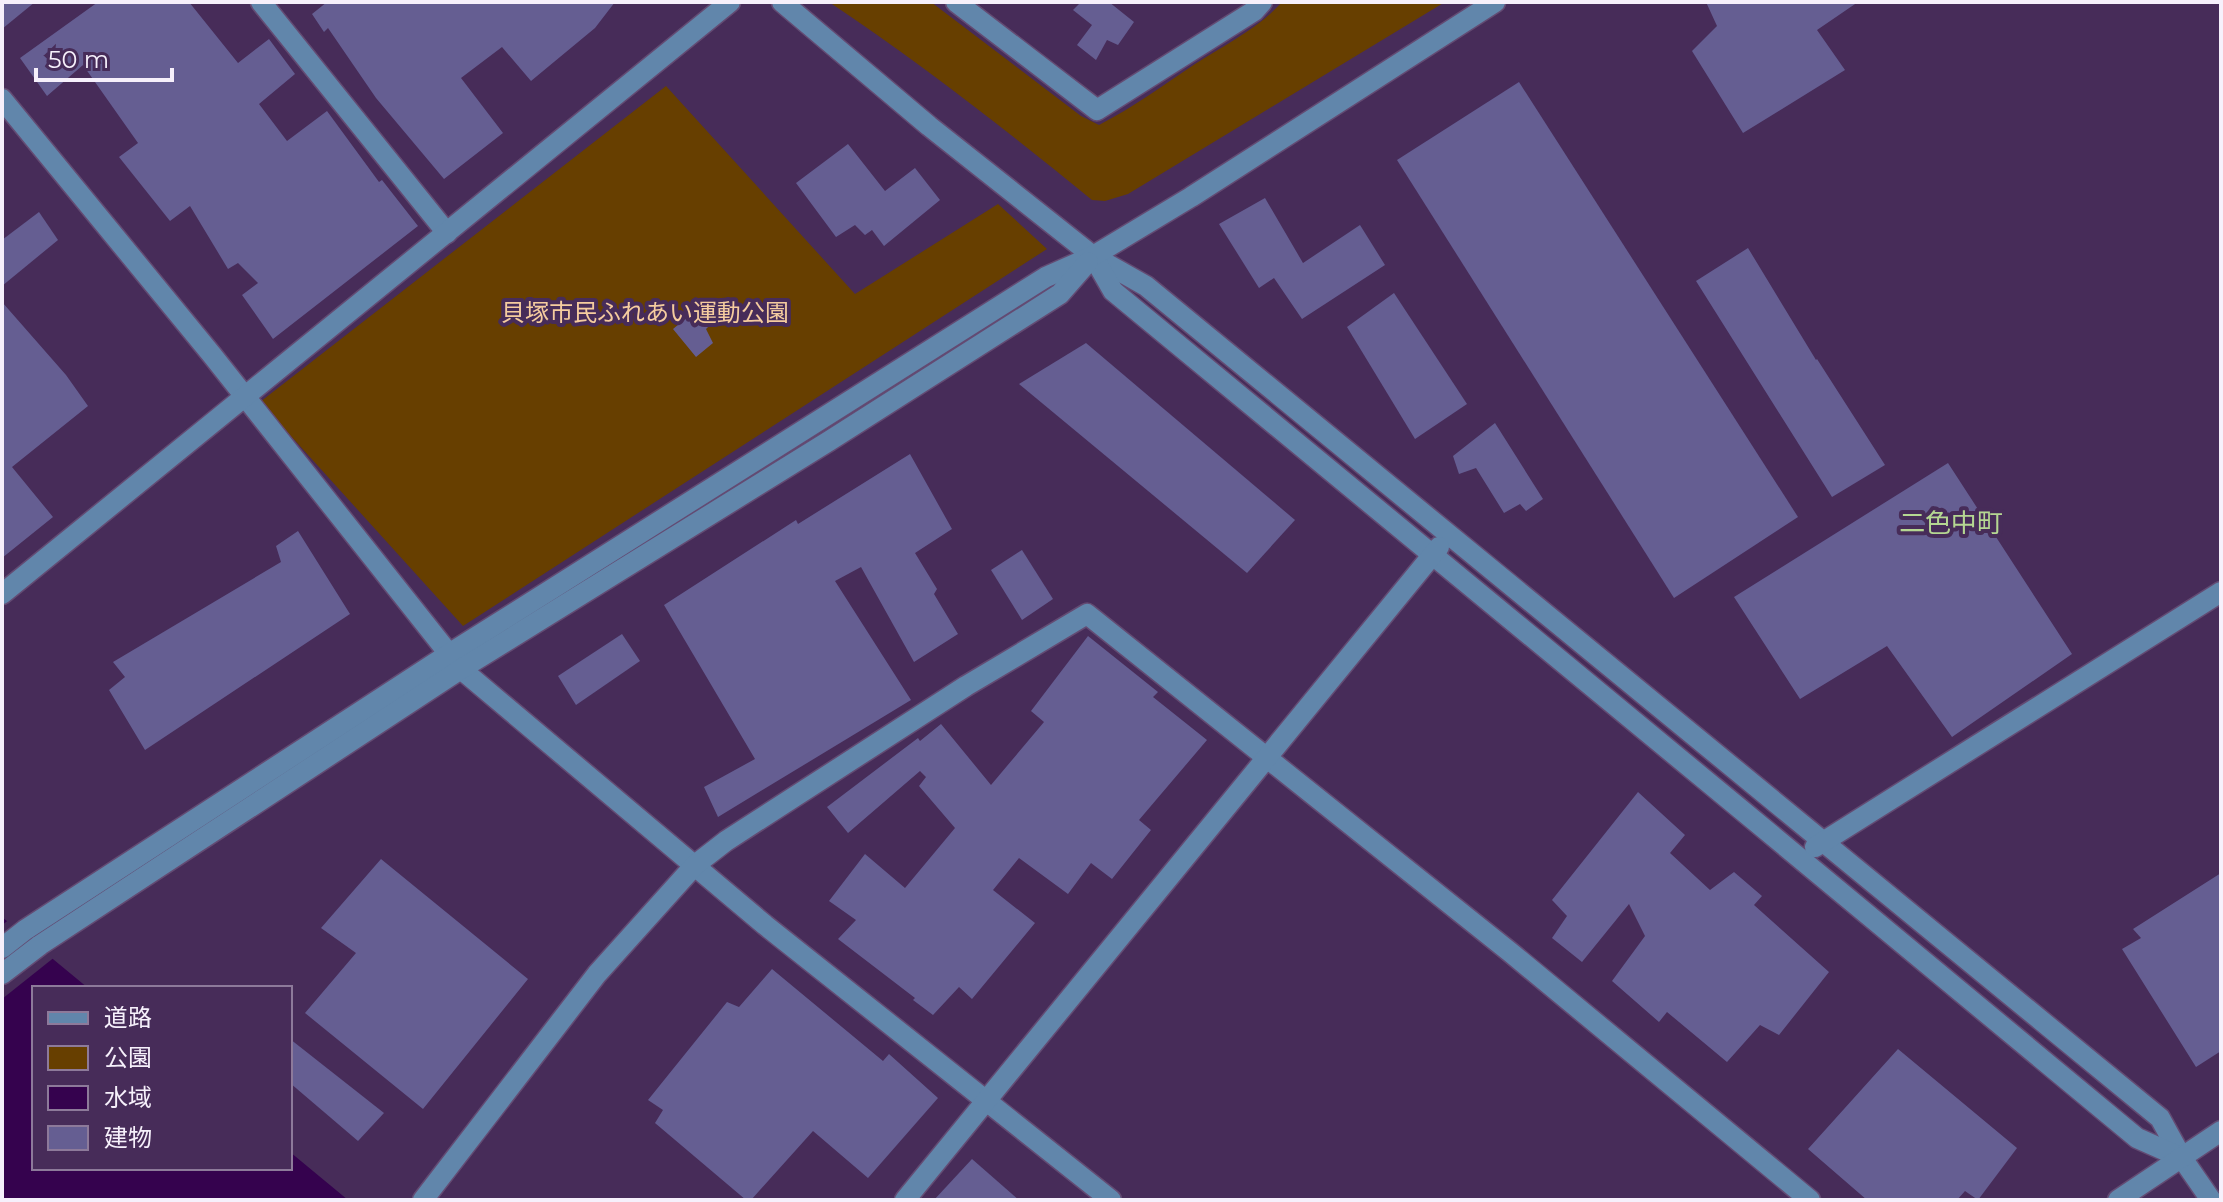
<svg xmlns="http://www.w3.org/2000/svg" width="2223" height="1202" font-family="Montserrat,'Noto Sans JP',sans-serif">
	<rect width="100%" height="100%" fill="#472c59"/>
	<!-- green -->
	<g fill="#673f00">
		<path d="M829,2H931L1081,116L1099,125C1134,107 1162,86 1195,64C1224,45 1259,28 1282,2H1445L1128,194L1105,201L1092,200C1007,131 921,63 829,2Z"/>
		<path d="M666,86L855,294L998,204L1047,249L463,626L260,402Z"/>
	</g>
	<!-- water -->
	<path fill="#35024e" d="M2,917L88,988H34V1168H290V1152L348,1200H2Z"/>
	<!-- pier -->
	<path fill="#472c59" d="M10,919L56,956L2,999V925Z"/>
	<!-- building -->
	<g fill="#655e92">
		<path d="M2,2H35L2,29Z"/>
		<path d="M98,2H189L238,63L269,39L295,74L259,104L287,141L327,111L379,182L382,180L418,226L273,339L242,295L258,283L238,263L228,269L190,206L170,221L119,157L138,143L83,65L47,96L20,58Z"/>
		<path d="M327,2H615L595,28L531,81L502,47L461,78L503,133L444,179L376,98L328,28L324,32L312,14Z"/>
		<path d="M1081,2H1109L1134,22L1118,45L1107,40L1096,60L1077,45L1092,25L1073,10Z"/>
		<path d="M1706,2H1858L1817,30L1845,70L1743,133L1692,51L1717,26Z"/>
		<path d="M1519,82L1798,517L1674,598L1397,160Z"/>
		<path d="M848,144L885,191L915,168L940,200L884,246L872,230L865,235L855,225L836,237L796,183Z"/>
		<path d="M1265,198L1303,263L1360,225L1385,265L1302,319L1274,278L1259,288L1219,224Z"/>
		<path d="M39,212L58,240L2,286V240Z"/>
		<path d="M1748,248L1816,360L1817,359L1885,465L1832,497L1696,281Z"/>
		<path d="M1394,293L1467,404L1415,439L1347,327Z"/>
		<path d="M709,299L720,315L706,329L713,343L696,357L673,329Z"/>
		<path d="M2,302L66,375L88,406L12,467L53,517L2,558Z"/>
		<path d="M1086,343L1295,520L1247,573L1019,384Z"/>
		<path d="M1495,423L1543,499L1526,511L1520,504L1504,513L1476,468L1459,474L1453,456Z"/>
		<path d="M910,454L952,529L915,553L937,589L934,594L958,634L914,662L861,567L835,581L911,700L718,817L704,787L755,759L664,605L796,520L798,524Z"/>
		<path d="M1948,463L2072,654L1952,737L1887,646L1800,699L1734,597Z"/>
		<path d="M298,531L350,614L145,750L109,690L125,677L113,662L281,562L276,546Z"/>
		<path d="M1022,550L1053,599L1022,620L991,570Z"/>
		<path d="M622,634L640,661L576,705L558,676Z"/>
		<path d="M1088,636L1158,692L1153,697L1207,740L1139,820L1151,830L1112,879L1091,863L1068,894L1019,858L993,890L1035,923L972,999L959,987L933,1015L913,1000L915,998L838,939L856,920L829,901L865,854L905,888L955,828L919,786L926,777L920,771L848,833L827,807L918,738L920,741L941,724L991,785L1044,722L1031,711Z"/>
		<path d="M1638,792L1685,835L1670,853L1710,890L1734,872L1762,896L1754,905L1829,972L1779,1035L1760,1025L1727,1062L1667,1012L1659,1022L1612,981L1645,936L1629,904L1582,962L1552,938L1567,916L1552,900Z"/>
		<path d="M381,859L528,979L423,1109L305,1013L356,953L321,928Z"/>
		<path d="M2221,873V1051L2196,1067L2122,949L2141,938L2133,929Z"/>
		<path d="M772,969L883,1061L889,1054L938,1098L868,1178L813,1131L751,1200H746L655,1123L663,1110L648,1100L727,1002L739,1007Z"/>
		<path d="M290,1039L384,1113L358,1141L290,1083Z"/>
		<path d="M1898,1049L2017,1148L1978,1200L1965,1191L1957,1200H1867L1808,1149Z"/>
		<path d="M972,1159L1019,1200H934Z"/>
	</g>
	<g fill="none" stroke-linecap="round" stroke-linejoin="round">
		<defs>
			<g id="minor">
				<path d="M261,2L447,233"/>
				<path d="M782,2L929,126L1093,256L1146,286L2160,1118L2182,1158L2211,1200"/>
				<path d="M956,2L1097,110L1254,11L1262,2"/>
				<path d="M2,99L212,355L461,669L765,925L1111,1200"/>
				<path d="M1093,256L1113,291C1454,574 1797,854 2137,1138L2182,1158"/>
				<path d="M2,594L730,2"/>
				<path d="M1815,847L2221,592"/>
				<path d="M2,948L25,930L449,654L1046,277L1093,256L1191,197L1495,2"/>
				<path d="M2,974L40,945L461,669L829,441L1060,294L1088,262"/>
				<path d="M423,1200L597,974L695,865L726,841L966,686L1087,614L1510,952L1810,1200"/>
				<path d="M905,1200L1439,547"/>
				<path d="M2118,1200L2221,1131"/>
			</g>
		</defs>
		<!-- minor casing -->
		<use href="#minor" stroke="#634b73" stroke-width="23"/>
		<!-- minor -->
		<use href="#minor" stroke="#6186ab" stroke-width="20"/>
	</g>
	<g text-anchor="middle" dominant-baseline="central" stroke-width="8" stroke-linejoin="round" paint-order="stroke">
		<!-- park labels -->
		<g font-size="24" fill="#f5cc9f" stroke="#472c59">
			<text x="645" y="312">貝塚市民ふれあい運動公園</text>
		</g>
		<!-- neighbourhood labels -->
		<g font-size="26" fill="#b5d792" stroke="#472c59">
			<text x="1951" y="523">二色中町</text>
		</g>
	</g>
	<!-- border -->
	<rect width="2223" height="1202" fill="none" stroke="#f6f0fb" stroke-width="8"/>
	<!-- legend -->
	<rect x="32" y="986" width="260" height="184" fill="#472c59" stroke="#8d7a9a" stroke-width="2"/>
	<rect x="48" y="1012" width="40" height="12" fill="#6186ab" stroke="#8d7a9a" stroke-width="2"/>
	<text x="104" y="1026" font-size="24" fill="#f6f0fb">道路</text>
	<rect x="48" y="1046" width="40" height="24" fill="#673f00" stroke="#8d7a9a" stroke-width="2"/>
	<text x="104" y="1066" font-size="24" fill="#f6f0fb">公園</text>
	<rect x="48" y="1086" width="40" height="24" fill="#35024e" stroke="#8d7a9a" stroke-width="2"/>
	<text x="104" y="1106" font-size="24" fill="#f6f0fb">水域</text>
	<rect x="48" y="1126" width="40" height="24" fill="#655e92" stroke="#8d7a9a" stroke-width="2"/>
	<text x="104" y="1146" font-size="24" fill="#f6f0fb">建物</text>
	<!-- scale -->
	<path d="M36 68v12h136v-12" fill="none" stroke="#f6f0fb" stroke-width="4"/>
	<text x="48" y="68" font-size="24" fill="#f6f0fb" stroke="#472c59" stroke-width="6" paint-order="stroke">50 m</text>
</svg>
